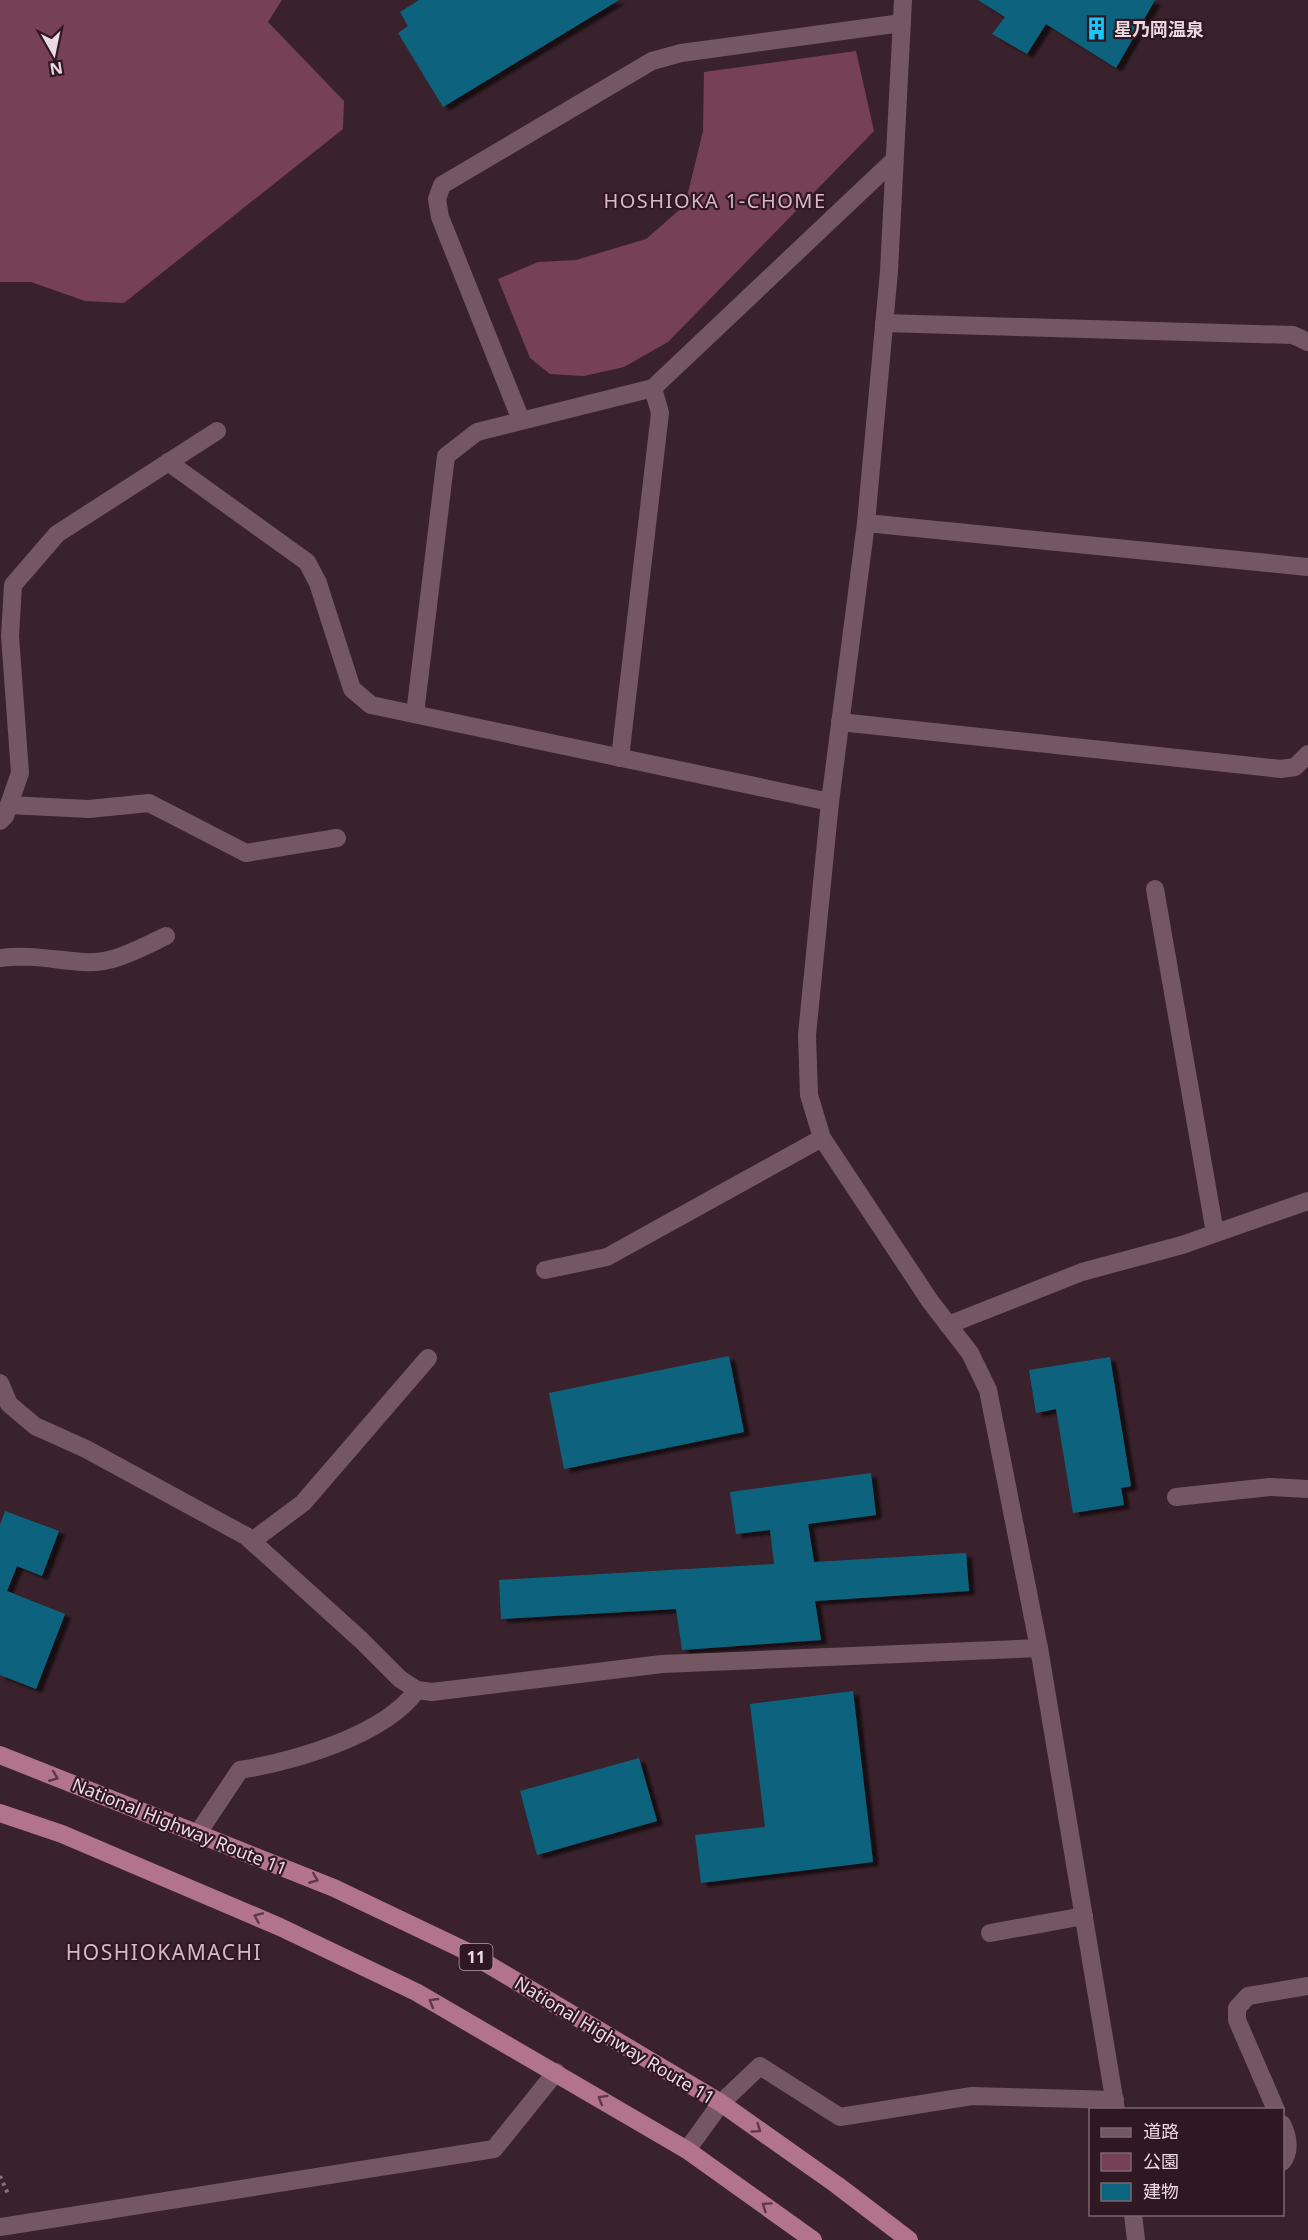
<svg xmlns="http://www.w3.org/2000/svg" width="1308" height="2240" font-family="'Noto Sans','Noto Sans JP',sans-serif">
	<defs>
		<filter id="shadow"><feDropShadow dx="6" dy="4" stdDeviation="1.5" flood-color="#0009"/></filter>
	</defs>
	<rect width="100%" height="100%" fill="#3a222c"/>
	<!-- green -->
	<g fill="#764057">
		<path d="M0,0H282L268,22L344,101L343,129L124,303L85,301L31,282H0Z"/>
		<path d="M856,51L874,131L668,342L624,367L584,376L550,374L530,358L498,279L538,262L576,260L646,239L685,205L703,131L704,72Z"/>
	</g>
	<!-- building -->
	<g fill="#0c647e" filter="url(#shadow)">
		<path d="M419,0H619L443,107L398,33L408,26L400,12Z"/>
		<path d="M978,0H1155L1116,68L1046,24L1027,54L992,34L1005,17Z"/>
		<path d="M729,1356L744,1432L564,1469L549,1393Z"/>
		<path d="M1110,1357L1131,1486L1121,1488L1124,1505L1073,1513L1056,1409L1036,1413L1029,1370Z"/>
		<path d="M871,1473L876,1515L808,1524L814,1562L966,1553L969,1591L815,1601L821,1640L682,1650L676,1609L501,1619L499,1580L774,1564L770,1530L736,1534L730,1492Z"/>
		<path d="M5,1511L59,1531L42,1576L17,1566L7,1591L65,1614L36,1689L0,1675V1525Z"/>
		<path d="M853,1691L873,1862L701,1883L695,1835L765,1827L750,1704Z"/>
		<path d="M639,1758L657,1821L537,1855L520,1791Z"/>
	</g>
	<g fill="none" stroke-linecap="round" stroke-linejoin="round">
		<!-- path -->
		<path stroke="#88737c" stroke-width="4" stroke-dasharray="3 4.5" stroke-linecap="butt" d="M0,2176L9,2196"/>
		<!-- minor -->
		<g stroke="#745762" stroke-width="18">
			<path d="M903,0L889,271L866,523L830,802L807,1035L809,1095L822,1138L930,1301L970,1353L988,1390L1039,1648L1116,2110"/>
			<path d="M884,323L1293,335L1308,342"/>
			<path d="M521,420L440,217L437,199L442,185L652,61L681,53L902,23"/>
			<path d="M168,462L307,562L318,583L352,689L371,705L830,802"/>
			<path d="M866,523L1308,567"/>
			<path d="M415,714L446,456L477,432L653,388L893,161"/>
			<path d="M840,722L1281,769L1295,767L1308,754"/>
			<path d="M620,758L660,413L653,388"/>
			<path d="M9,805L89,809L149,803L246,853L337,838"/>
			<path d="M0,821L5,816L20,773L10,636L13,585L57,534L217,431"/>
			<path d="M1155,889L1215,1233"/>
			<path d="M0,958C29,954 54,960 83,962C111,965 141,948 166,936"/>
			<path d="M545,1270L607,1257L822,1138"/>
			<path d="M948,1325L1082,1272L1182,1245L1308,1201"/>
			<path d="M0,1383L9,1404L35,1426L86,1449L246,1536L361,1640L400,1679L417,1690L432,1692L662,1664L1039,1648"/>
			<path d="M1176,1497L1270,1487L1308,1489"/>
			<path d="M252,1541L303,1503L428,1358"/>
			<path d="M198,1833L240,1770C294,1761 384,1736 417,1690"/>
			<path d="M990,1933L1084,1916"/>
			<path d="M1276,2110L1237,2020V2008L1248,1996L1308,1986"/>
			<path d="M1282,2124C1288,2136 1291,2151 1282,2162"/>
			<path d="M687,2150L721,2103L760,2066L840,2117L972,2096L1115,2100"/>
			<path d="M1133,2214L1136,2240"/>
			<path d="M0,2227L494,2149L556,2072"/>
		</g>
		<!-- trunk -->
		<g stroke="#b2738c" stroke-width="18">
			<path d="M0,1755L334,1888L464,1950L721,2103L837,2185L909,2240"/>
			<path d="M0,1813L62,1834L280,1927L416,1992L687,2150L813,2240"/>
		</g>
	</g>
	<!-- one-way arrows -->
	<defs><path id="oneway-chevron" d="M-2-3.5L2.5 0L-2 3.5" fill="none" stroke-width="1.6" stroke-linecap="round" stroke-linejoin="round" transform="scale(1.5)"/></defs>
	<g stroke="#5e3847">
		<use href="#oneway-chevron" transform="translate(54 1777) rotate(22)"/>
		<use href="#oneway-chevron" transform="translate(314 1879) rotate(22)"/>
		<use href="#oneway-chevron" transform="translate(258 1917) rotate(-157)"/>
		<use href="#oneway-chevron" transform="translate(433 2002) rotate(-150)"/>
		<use href="#oneway-chevron" transform="translate(602 2099) rotate(-149)"/>
		<use href="#oneway-chevron" transform="translate(757 2129) rotate(35)"/>
		<use href="#oneway-chevron" transform="translate(766 2206) rotate(-145)"/>
	</g>
	<!-- icons -->
	<defs>
		<symbol id="building-bare" viewBox="-9 -9 18 18"><path d="M-4-6H4V6H1V3H-1V6H-4ZM-2.5-4.3h1.7v1.8h-1.7ZM.8-4.3h1.7v1.8H.8ZM-2.5-1h1.7V.8h-1.7ZM.8-1h1.7V.8H.8Z" fill="#15cafb" stroke="#301822" stroke-width="2.5" paint-order="stroke"/></symbol>
	</defs>
	<g fill-rule="evenodd">
		<use href="#building-bare" x="1080" y="12" width="33" height="33"/>
	</g>
	<g text-anchor="middle" dominant-baseline="central" stroke-width="4.5" stroke-linejoin="round" paint-order="stroke">
		<!-- shield labels -->
		<rect fill="#301822" stroke="#b3a0a7" stroke-width="1.5" x="459.5" y="1944" width="33" height="26" rx="4.5"/>
		<g font-size="16" font-weight="bold" fill="#ebdae0">
			<text x="476" y="1957">11</text>
		</g>
		<!-- poi labels -->
		<g font-size="18" font-weight="bold" fill="#ebdae0" stroke="#301822" text-anchor="start">
			<text x="1114" y="29">星乃岡温泉</text>
		</g>
		<!-- street labels -->
		<g font-size="18" fill="#ebdae0" stroke="#301822">
			<text transform="translate(180 1826) rotate(22)">National Highway Route 11</text>
			<text transform="translate(615 2040) rotate(31)">National Highway Route 11</text>
		</g>
		<!-- neighbourhood labels -->
		<g font-size="20" letter-spacing="1.5" fill="#d9b8c4" stroke="#301822">
			<text x="715" y="200">HOSHIOKA 1-CHOME</text>
		</g>
		<!-- quarter labels -->
		<g font-size="21" letter-spacing="1.5" fill="#d9b8c4" stroke="#301822">
			<text x="164" y="1952">HOSHIOKAMACHI</text>
		</g>
	</g>
	<!-- legend -->
	<rect x="1089" y="2108" width="195" height="108" fill="#301822" stroke="#7b666e" stroke-width="1.5"/>
	<rect x="1101" y="2128" width="30" height="9" fill="#745762" stroke="#7b666e" stroke-width="1.5"/>
	<text x="1143" y="2138" font-size="18" fill="#ebdae0">道路</text>
	<rect x="1101" y="2153" width="30" height="18" fill="#764057" stroke="#7b666e" stroke-width="1.5"/>
	<text x="1143" y="2168" font-size="18" fill="#ebdae0">公園</text>
	<rect x="1101" y="2183" width="30" height="18" fill="#0c647e" stroke="#7b666e" stroke-width="1.5"/>
	<text x="1143" y="2198" font-size="18" fill="#ebdae0">建物</text>
	<!-- north arrow -->
	<g transform="translate(54 54) rotate(171)" stroke="#301822" stroke-width="4.5" paint-order="stroke">
	<path d="M0-4.5L10 22L0 15L-10 22Z" fill="#ebdae0"/>
	<text y="-9" font-size="16" font-weight="bold" text-anchor="middle" fill="#ebdae0">N</text>
	</g>
</svg>
